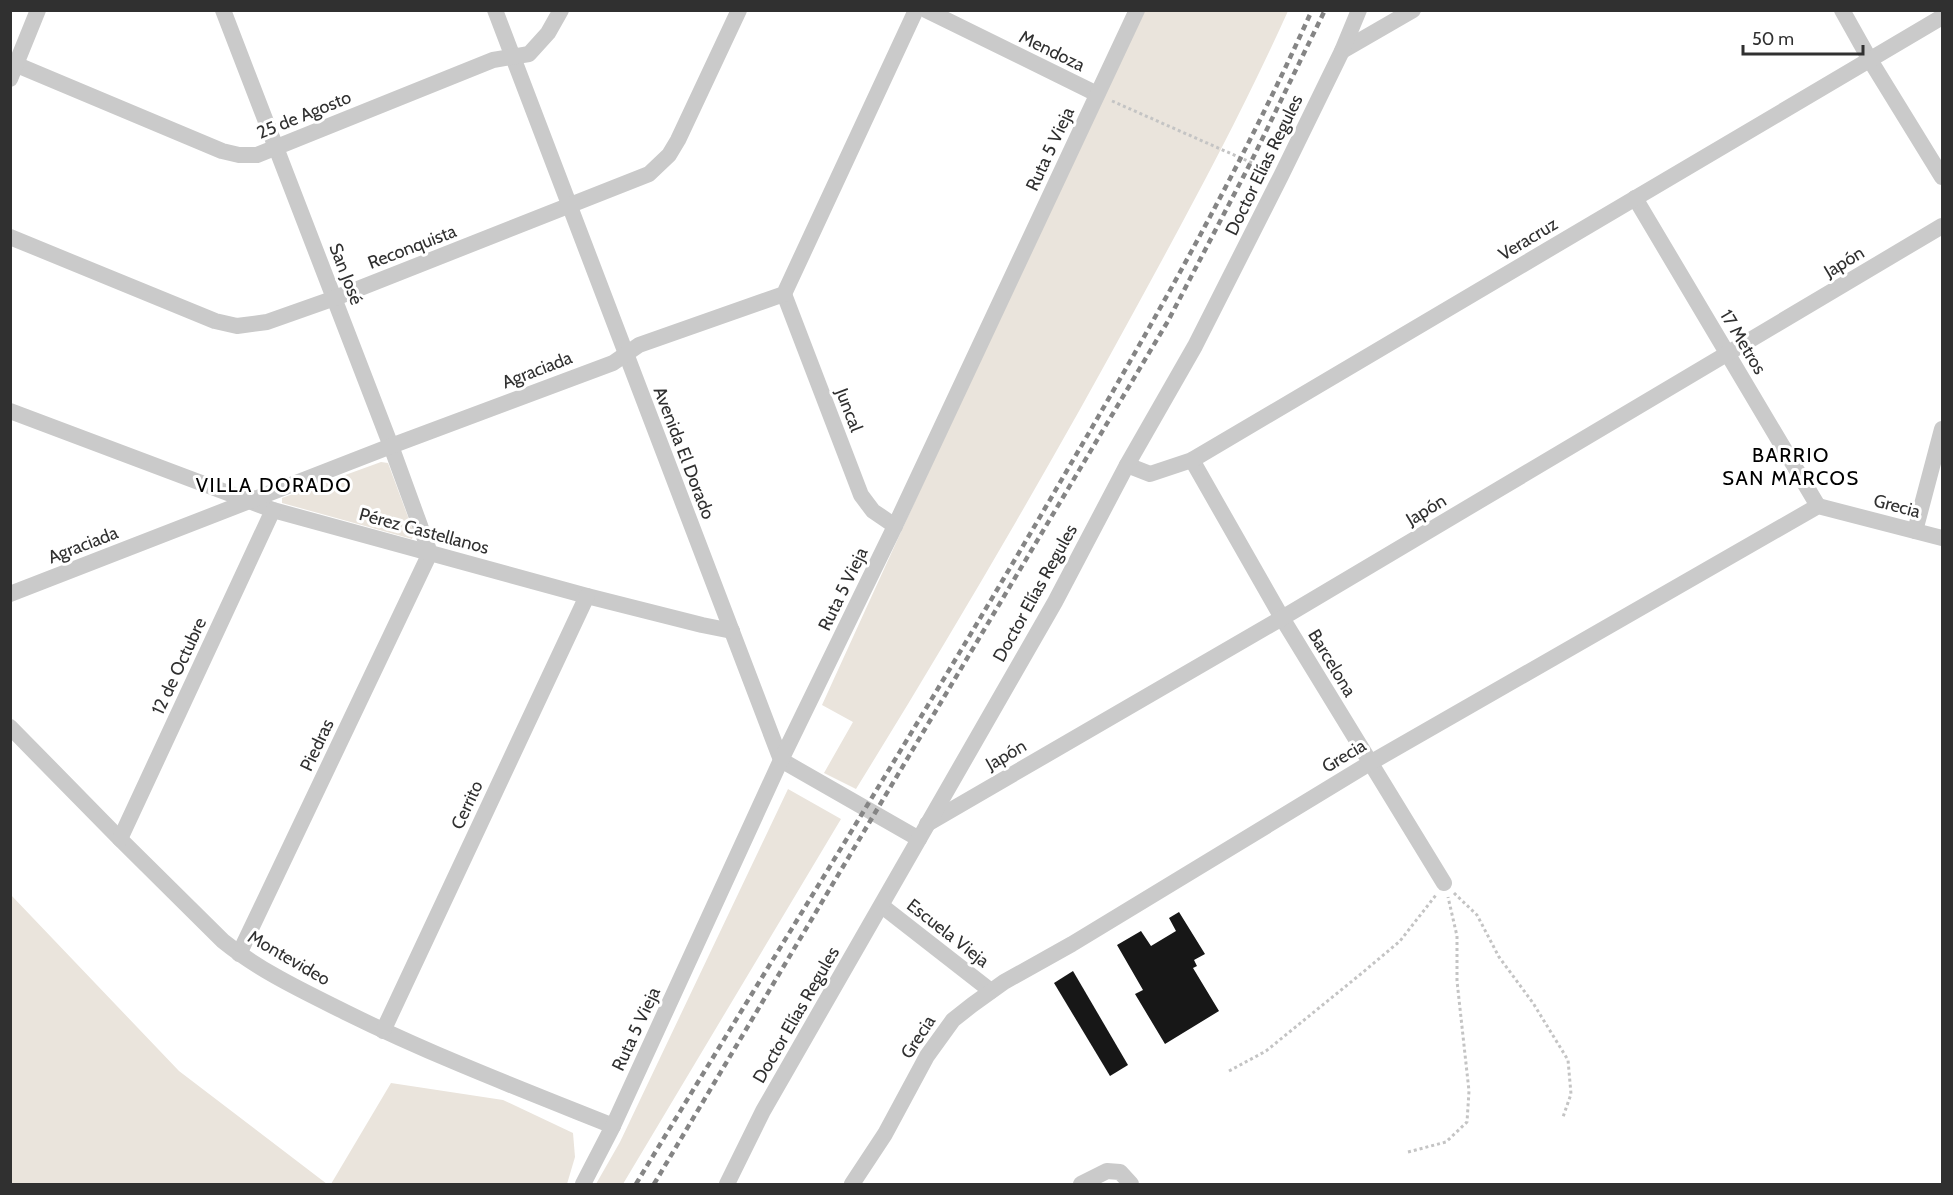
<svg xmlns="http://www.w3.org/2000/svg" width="1953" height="1195" font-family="Cabin,sans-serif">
	<rect width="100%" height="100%" fill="#fff"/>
	<!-- green -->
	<g fill="#eae4dc">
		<path d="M1142,11H1288C1243,111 1190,209 1137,306C1048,470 954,630 856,789L824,773L853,722L822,705L1042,223Z"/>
		<path d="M381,462L388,463L414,533L412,539L282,503V498Z"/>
		<path d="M788,789L841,819L623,1184H596L620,1142Z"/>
		<path d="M11,895L179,1071L327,1184H11Z"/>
		<path d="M391,1083L503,1100L573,1133L575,1157L567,1184H331Z"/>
	</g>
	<!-- building -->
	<g fill="#171717">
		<path d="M1179,912L1205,954L1194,960L1197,966L1193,968L1219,1011L1165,1044L1135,994L1143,990L1117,945L1141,931L1151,946L1176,931L1169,918Z"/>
		<path d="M1073,971L1128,1065L1110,1076L1054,983Z"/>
	</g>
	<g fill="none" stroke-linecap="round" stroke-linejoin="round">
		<!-- path -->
		<g stroke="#c4c4c4" stroke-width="3" stroke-dasharray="3 3" stroke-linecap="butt">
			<path d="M1112,101L1268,170"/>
			<path d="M1454,893L1477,915L1499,957L1533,1003L1568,1060L1571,1094L1563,1117"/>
			<path d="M1229,1071L1266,1051L1362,973L1400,941L1436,895"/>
			<path d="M1408,1152L1446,1142L1467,1122L1469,1091L1457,981V936L1448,897"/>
		</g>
		<!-- minor -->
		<g stroke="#cacaca" stroke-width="16">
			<path d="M223,10L391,446L430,553L239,954"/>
			<path d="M495,10L781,760L919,839"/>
			<path d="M926,10L1097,94"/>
			<path d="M1842,10L1870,60L1942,177"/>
			<path d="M1342,51L1413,10"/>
			<path d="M10,62L222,151L239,155H257L493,60L529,54L548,33L561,10"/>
			<path d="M10,79L38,10"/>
			<path d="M1635,198L1818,506"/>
			<path d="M10,237L215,321L237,326L267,322L335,298L649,174L669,155L678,140L739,10"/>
			<path d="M784,294L861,495L873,511L895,526"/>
			<path d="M10,411L273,510L587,596L702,625L732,631"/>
			<path d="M1192,460L1282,618L1444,883"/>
			<path d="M1127,465L1150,474L1192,460L1942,17"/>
			<path d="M1915,531L1942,429"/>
			<path d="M10,594L391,446L613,363L639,345L784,294L916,10"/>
			<path d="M10,727L120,839L223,941C260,971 303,991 345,1012C432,1055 523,1090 613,1126"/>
			<path d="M927,824L1282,618L1942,226"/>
			<path d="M120,839L273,510"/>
			<path d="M882,906L991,991"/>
			<path d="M383,1031L587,596"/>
			<path d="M583,1184L613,1126L781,760L895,526L1137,10"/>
			<path d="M727,1184L763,1111L1055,602L1127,465L1195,346L1281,176L1342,51L1359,10"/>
			<path d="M852,1184L885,1134L927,1056L953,1020L972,1005L1004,982L1072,944L1370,763L1818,506L1942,538"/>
			<path d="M1081,1184L1107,1171L1120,1172L1131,1184"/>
		</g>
		<!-- rail -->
		<g stroke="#858585" stroke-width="4.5" stroke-dasharray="6 4.5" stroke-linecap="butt">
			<path d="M636,1184C780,946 929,709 1069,467C1156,318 1241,168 1312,10"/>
			<path d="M654,1184L1168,321L1251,162L1325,10"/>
		</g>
	</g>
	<g text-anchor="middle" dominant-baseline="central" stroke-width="6" stroke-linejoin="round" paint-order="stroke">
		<!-- street labels -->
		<g font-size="18" fill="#303030" stroke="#fff">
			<text transform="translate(1052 51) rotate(26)">Mendoza</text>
			<text transform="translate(304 115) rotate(-22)">25 de Agosto</text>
			<text transform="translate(1050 149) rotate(-65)">Ruta 5 Vieja</text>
			<text transform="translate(1264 165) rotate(-64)">Doctor Elías Regules</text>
			<text transform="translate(1528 239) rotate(-31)">Veracruz</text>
			<text transform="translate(412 247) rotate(-21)">Reconquista</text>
			<text transform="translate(1844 262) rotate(-31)">Japón</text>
			<text transform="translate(346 274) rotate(69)">San José</text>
			<text transform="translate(1743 342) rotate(59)">17 Metros</text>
			<text transform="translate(537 370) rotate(-21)">Agraciada</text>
			<text transform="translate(849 410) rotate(69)">Juncal</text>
			<text transform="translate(684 453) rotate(69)">Avenida El Dorado</text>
			<text transform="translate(1897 506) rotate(15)">Grecia</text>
			<text transform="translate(1426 510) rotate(-31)">Japón</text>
			<text transform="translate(424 531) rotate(15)">Pérez Castellanos</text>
			<text transform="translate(83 545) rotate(-21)">Agraciada</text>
			<text transform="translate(843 589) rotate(-64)">Ruta 5 Vieja</text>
			<text transform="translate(1035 593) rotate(-61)">Doctor Elías Regules</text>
			<text transform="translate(1332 663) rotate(59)">Barcelona</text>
			<text transform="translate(179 666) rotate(-65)">12 de Octubre</text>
			<text transform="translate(317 745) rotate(-65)">Piedras</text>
			<text transform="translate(1006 755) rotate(-30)">Japón</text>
			<text transform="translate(1344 756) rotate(-31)">Grecia</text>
			<text transform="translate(467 805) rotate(-65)">Cerrito</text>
			<text transform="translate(948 933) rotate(38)">Escuela Vieja</text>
			<text transform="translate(289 958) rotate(30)">Montevideo</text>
			<text transform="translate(796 1015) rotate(-60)">Doctor Elías Regules</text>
			<text transform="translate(636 1029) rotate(-65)">Ruta 5 Vieja</text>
			<text transform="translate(918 1037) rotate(-57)">Grecia</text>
		</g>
		<!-- neighbourhood labels -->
		<g font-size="20" letter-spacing="1.5" fill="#000" stroke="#fff">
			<text x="1791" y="455">BARRIO<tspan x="1791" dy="23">SAN MARCOS</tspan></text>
			<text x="274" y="485">VILLA DORADO</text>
		</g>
	</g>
	<!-- border -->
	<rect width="1953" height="1195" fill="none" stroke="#303030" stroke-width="24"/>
	<!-- scale -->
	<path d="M1743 45v9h120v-9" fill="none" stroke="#303030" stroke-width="3"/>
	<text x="1752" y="45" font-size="18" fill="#303030" stroke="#ffffff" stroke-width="4.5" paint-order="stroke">50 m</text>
</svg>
